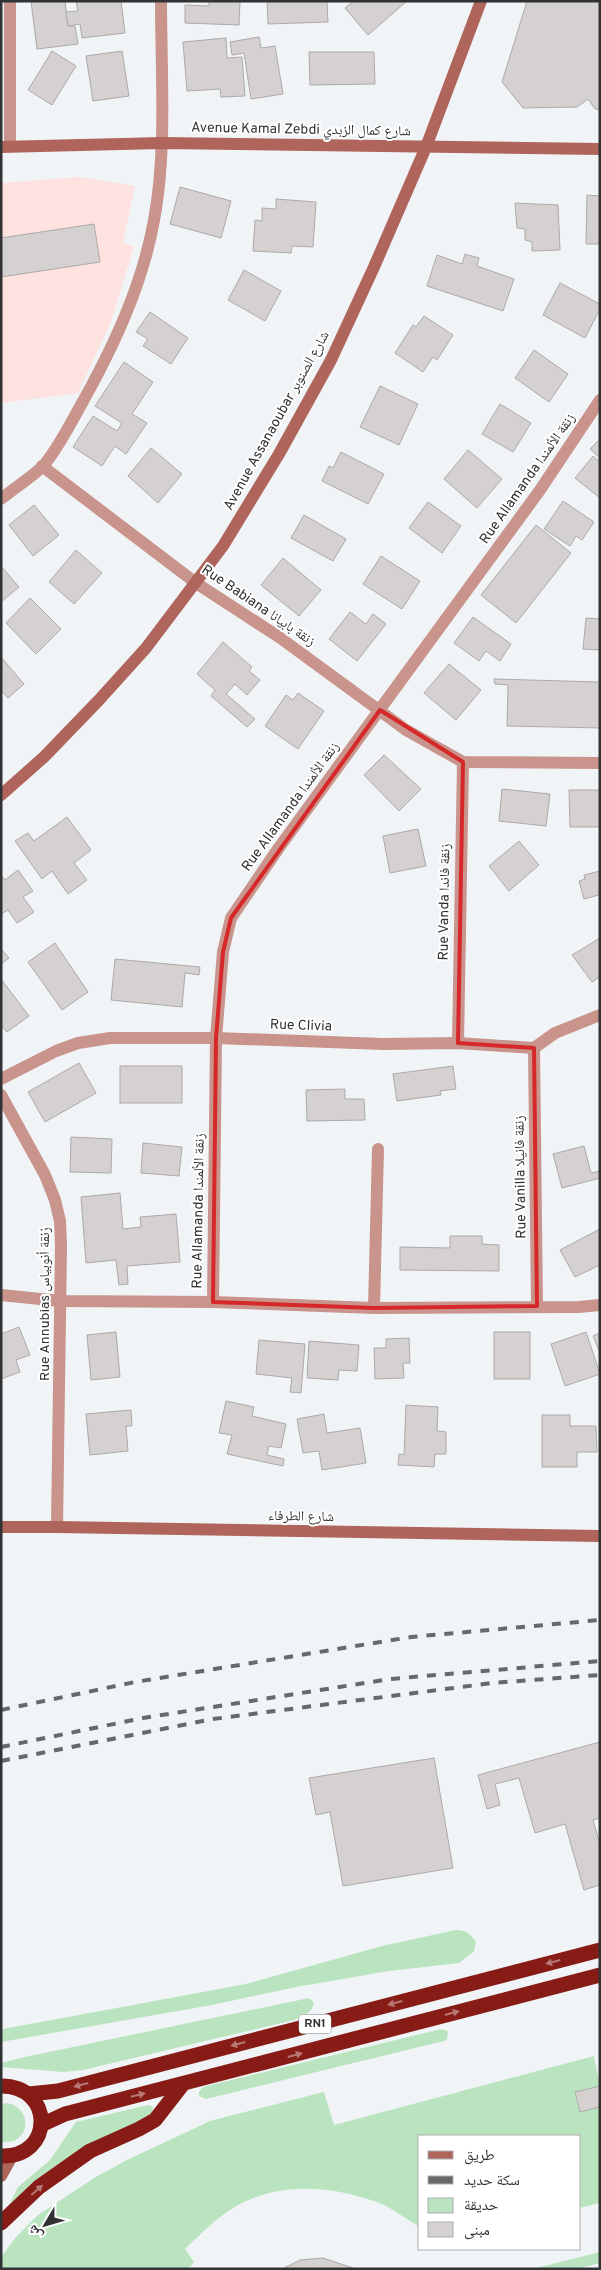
<svg xmlns="http://www.w3.org/2000/svg" width="601" height="2270" font-family="Overpass,'Noto Naskh Arabic',sans-serif">
	<rect width="100%" height="100%" fill="#f1f4f6"/>
	<!-- education -->
	<path fill="#fde2e0" d="M80,177L135,186L123,243L134,246L111,322L78,393L1,403V183Z"/>
	<!-- green -->
	<g fill="#bae4bf">
		<path d="M456,1930C466,1930 471,1934 476,1942L474,1951L459,1963L389,1971L296,1987L212,2005L1,2042L3,2029L246,1984L382,1946Z"/>
		<path d="M309,1998L314,2003C312,2013 304,2016 294,2020L83,2070L63,2072L1,2067V2063L25,2057Z"/>
		<path d="M441,2029L448,2031L447,2039L444,2041L206,2099L199,2096V2092L203,2087Z"/>
		<path d="M594,2056L600,2086L575,2092L580,2112L600,2107V2203L580,2208V2136H420V2227C408,2220 396,2211 384,2205C339,2187 286,2181 242,2203C221,2213 202,2233 185,2249L194,2262L188,2269H1V2257L16,2237L38,2215L94,2178L125,2161L210,2121L324,2092L334,2125Z"/>
		<path d="M7,2103C36,2109 28,2148 1,2141V2104Z"/>
		<path d="M148,2105L153,2107L152,2113L9,2205L18,2187L50,2160L76,2122Z"/>
		<path d="M600,2252V2263L576,2269H532Z"/>
	</g>
	<!-- building -->
	<g fill="#d4d1d0" stroke="#ada9a8">
		<path d="M31,1H65L68,26H75L78,44L37,49Z"/>
		<path d="M76,1H121L125,33L82,38L80,24L68,26L66,12L78,11Z"/>
		<path d="M209,1H240L239,25L185,23V5L209,6Z"/>
		<path d="M267,1H327L328,22L268,24Z"/>
		<path d="M354,1H407L368,35L345,8Z"/>
		<path d="M527,1H600V110L595,109L588,99L577,107L523,108L502,82Z"/>
		<path d="M259,37L261,48L275,46L283,94L251,99L244,53L232,55L230,42Z"/>
		<path d="M226,38L227,58L242,57L245,96L221,97L220,89L187,91L183,42Z"/>
		<path d="M52,51L76,66L52,105L28,90Z"/>
		<path d="M122,51L129,96L93,101L86,56Z"/>
		<path d="M309,52H374L375,84L310,85Z"/>
		<path d="M180,187L231,201L221,238L170,224Z"/>
		<path d="M587,195L600,196V244H586Z"/>
		<path d="M276,199L316,202L313,247L292,246L291,253L253,251L255,220L262,221V208L276,209Z"/>
		<path d="M515,203L558,205L560,250L532,251V242L525,240V229L517,228Z"/>
		<path d="M94,224L100,262L1,277V238Z"/>
		<path d="M465,254L479,258L477,266L514,279L503,311L427,286L437,255L462,264Z"/>
		<path d="M244,270L281,291L265,321L228,300Z"/>
		<path d="M560,283L600,304V309L585,338L543,315Z"/>
		<path d="M150,312L188,338L171,364L143,346L148,339L136,332Z"/>
		<path d="M424,316L453,335L437,360L433,357L423,372L395,353L413,325L416,327Z"/>
		<path d="M534,350L568,374L549,402L515,378Z"/>
		<path d="M124,362L153,382L132,414L147,423L126,454L115,446L102,466L73,447L93,416L117,431L122,423L95,406Z"/>
		<path d="M380,386L418,404L399,445L360,427Z"/>
		<path d="M500,404L531,423L513,452L482,434Z"/>
		<path d="M600,439V458L590,449Z"/>
		<path d="M151,448L182,474L158,503L128,476Z"/>
		<path d="M468,450L502,479L477,508L444,479Z"/>
		<path d="M341,452L384,474L368,504L322,481L329,466L333,468Z"/>
		<path d="M593,456L600,462V498L575,478Z"/>
		<path d="M563,501L594,522L582,540L576,536L570,546L544,529Z"/>
		<path d="M428,502L461,526L442,553L409,528Z"/>
		<path d="M34,505L59,535L33,556L9,525Z"/>
		<path d="M304,515L346,539L333,561L291,538Z"/>
		<path d="M536,525L571,553L516,623L481,595Z"/>
		<path d="M76,550L102,573L74,604L49,582Z"/>
		<path d="M381,556L420,581L402,609L363,584Z"/>
		<path d="M283,558L321,590L299,616L261,585Z"/>
		<path d="M1,566L19,587L1,602Z"/>
		<path d="M30,598L61,629L36,654L6,623Z"/>
		<path d="M350,612L366,624L373,614L386,624L357,661L329,639Z"/>
		<path d="M473,617L511,644L500,661L486,651L479,661L454,643Z"/>
		<path d="M586,618L600,619V650L583,649Z"/>
		<path d="M223,642L252,667L249,671L260,680L247,695L235,684L226,694L255,719L247,727L211,696L215,690L197,674Z"/>
		<path d="M1,657L24,684L8,698L1,690Z"/>
		<path d="M449,664L481,690L456,720L424,693Z"/>
		<path d="M494,679L600,682V728L507,726L508,685L495,684Z"/>
		<path d="M298,693L324,711L298,749L265,726L286,695L293,700Z"/>
		<path d="M384,755L421,789L399,811L364,775Z"/>
		<path d="M502,789L550,794L546,826L499,821Z"/>
		<path d="M569,790H600V827H570Z"/>
		<path d="M67,817L91,850L74,863L87,880L68,894L52,871L42,879L15,841L28,833L34,841Z"/>
		<path d="M418,829L426,866L390,873L383,836Z"/>
		<path d="M519,841L539,865L509,891L489,866Z"/>
		<path d="M18,870L33,891L23,897L34,912L17,923L8,910L1,914V875L5,880Z"/>
		<path d="M600,871V896L599,895L584,899L579,881L585,879L584,875Z"/>
		<path d="M600,938V977L592,982L572,955Z"/>
		<path d="M55,943L88,992L62,1010L28,962Z"/>
		<path d="M1,949L9,958L1,964Z"/>
		<path d="M115,959L200,967L199,975L185,973L182,1007L111,1000Z"/>
		<path d="M1,979L29,1016L7,1032L1,1025Z"/>
		<path d="M79,1063L96,1093L45,1122L28,1092Z"/>
		<rect x="120" y="1066" width="62" height="37"/>
		<path d="M453,1066L456,1089L440,1091L441,1095L397,1101L393,1074Z"/>
		<path d="M345,1089V1099H364L365,1120L307,1121L306,1090Z"/>
		<path d="M71,1137L112,1139L111,1173L70,1172Z"/>
		<path d="M143,1143L182,1147L179,1176L141,1173Z"/>
		<path d="M584,1146L591,1173L600,1171V1178L562,1188L553,1154Z"/>
		<path d="M120,1193L123,1229L141,1227L140,1217L176,1214L180,1262L127,1266L128,1284L119,1285L116,1260L86,1263L81,1197Z"/>
		<path d="M600,1229V1265L575,1277L560,1250Z"/>
		<path d="M450,1236H482V1244L499,1245V1271L400,1270V1247L450,1248Z"/>
		<path d="M19,1327L30,1355L16,1360L20,1372L1,1379V1334Z"/>
		<path d="M116,1332L120,1377L91,1380L87,1335Z"/>
		<rect x="494" y="1332" width="36" height="47"/>
		<path d="M586,1332L600,1374L565,1386L551,1344Z"/>
		<path d="M600,1333V1353L593,1336Z"/>
		<path d="M409,1338L410,1363H403L404,1378L375,1379L374,1348H386V1339Z"/>
		<path d="M259,1340L305,1344L301,1393L290,1392L292,1378L256,1374Z"/>
		<path d="M309,1341L359,1345L357,1371L339,1370L338,1380L307,1378Z"/>
		<path d="M226,1401L254,1407L252,1416L286,1424L281,1448L269,1446L267,1455L284,1459L283,1466L227,1454L232,1435L219,1433Z"/>
		<path d="M406,1405L438,1407L437,1431L446,1432V1454H435L434,1467L398,1465L399,1454L404,1455Z"/>
		<path d="M131,1410L132,1426H126L128,1451L90,1455L86,1414Z"/>
		<path d="M324,1414L327,1433L360,1428L366,1463L322,1470L319,1451L303,1453L297,1419Z"/>
		<path d="M542,1415H570V1426H596L597,1452H577V1467H542Z"/>
		<path d="M600,1742V1818L593,1820L600,1845V1885L584,1890L565,1824L535,1833L519,1778L495,1784L500,1805L487,1809L478,1775Z"/>
		<path d="M434,1758L453,1868L343,1886L330,1812L316,1815L309,1778Z"/>
		<path d="M600,2086V2107L580,2112L575,2092Z"/>
		<path d="M323,2258L356,2269H282L300,2260Z"/>
	</g>
	<g fill="none" stroke-linecap="round" stroke-linejoin="round">
		<!-- street -->
		<g stroke="#c8948c" stroke-width="12">
			<path d="M10,1V146"/>
			<path d="M42,466L196,583L279,637L406,730L463,762L600,763"/>
			<path d="M1,499C14,488 31,478 43,466C56,451 67,430 77,412C111,352 142,288 154,220C167,152 161,71 161,1"/>
			<path d="M458,1043L463,762"/>
			<path d="M534,1048L537,1306"/>
			<path d="M1,1079L56,1051L78,1043L110,1038H216L383,1044L458,1043L534,1048L555,1033L600,1015"/>
			<path d="M1,1095L45,1175L55,1200L60,1221L61,1246L57,1527"/>
			<path d="M1,1295L60,1301L213,1302L374,1308L579,1307L600,1305"/>
			<path d="M213,1302L216,1038L223,952L231,918L278,849L540,490L600,400"/>
			<path d="M374,1308L378,1149"/>
		</g>
		<!-- secondary -->
		<g stroke="#af655b" stroke-width="12">
			<path d="M1,147L162,143L600,149"/>
			<path d="M1,795L44,757L99,700L146,648L223,546L279,454L331,360L374,267L426,147L481,1"/>
			<path d="M1,1527H57L600,1536"/>
			<path d="M1,2176L12,2156"/>
		</g>
		<!-- highway -->
		<g stroke="#871c17" stroke-width="15">
			<path d="M1,2086C55,2086 54,2158 1,2156"/>
			<path d="M29,2094L58,2091L600,1950"/>
			<path d="M41,2125L65,2114L600,1975"/>
			<path d="M1,2223L39,2187L90,2151L139,2129L155,2120L183,2084"/>
		</g>
		<!-- rail -->
		<g stroke="#67686a" stroke-width="4" stroke-dasharray="9 9" stroke-linecap="butt">
			<path d="M1,1710L135,1682L411,1637L600,1620"/>
			<path d="M1,1747L143,1718L390,1679L600,1661"/>
			<path d="M1,1761L213,1719L492,1683L600,1675"/>
		</g>
	</g>
	<!-- one-way arrows -->
	<defs><path id="oneway-solid" d="M-6-.8H1V-3.2L6.5 0L1 3.2V.8H-6Z" transform="scale(1.25)"/></defs>
	<g fill="#b77774">
		<use href="#oneway-solid" transform="translate(553 1962) rotate(165)"/>
		<use href="#oneway-solid" transform="translate(395 2003) rotate(165)"/>
		<use href="#oneway-solid" transform="translate(452 2013) rotate(-15)"/>
		<use href="#oneway-solid" transform="translate(238 2044) rotate(165)"/>
		<use href="#oneway-solid" transform="translate(295 2055) rotate(-15)"/>
		<use href="#oneway-solid" transform="translate(81 2085) rotate(165)"/>
		<use href="#oneway-solid" transform="translate(138 2095) rotate(-14)"/>
		<use href="#oneway-solid" transform="translate(37 2190) rotate(-41)"/>
	</g>
	<!-- marked area -->
	<path fill="none" stroke="#d62828" stroke-width="4" stroke-linejoin="round" d="M380,710L463,762L458,1043L534,1048L537,1306L374,1308L213,1302L216,1038L223,952L231,918Z"/>
	<g text-anchor="middle" dominant-baseline="central" stroke-width="4" stroke-linejoin="round" paint-order="stroke">
		<!-- shield labels -->
		<rect fill="#fff" stroke="#6f7070" stroke-width="1" x="299" y="2014.5" width="32" height="19" rx="4"/>
		<g font-size="12" font-weight="bold" fill="#313233">
			<text x="315" y="2024">RN1</text>
		</g>
		<!-- street labels -->
		<g font-size="14" fill="#313233" stroke="#fff">
			<text transform="translate(301 130) rotate(1)">Avenue Kamal Zebdi شارع كمال الزبدي</text>
			<text transform="translate(277 421) rotate(-61)">Avenue Assanaoubar شارع الصنوبر</text>
			<text transform="translate(528 479) rotate(-55)">Rue Allamanda زنقة الألمندا</text>
			<text transform="translate(258 606) rotate(34)">Rue Babiana زنقة بابيانا</text>
			<text transform="translate(291 807) rotate(-54)">Rue Allamanda زنقة الألمندا</text>
			<text transform="translate(445 902) rotate(-89)">Rue Vanda زنقة فاندا</text>
			<text transform="translate(301 1026) rotate(2)">Rue Clivia</text>
			<text transform="translate(521 1177) rotate(-91)">Rue Vanilla زنقة فانيلا</text>
			<text transform="translate(199 1211) rotate(-89)">Rue Allamanda زنقة الألمندا</text>
			<text transform="translate(45 1304) rotate(-90)">Rue Annubias زنقة أنوبياس</text>
			<text transform="translate(301 1517) rotate(1)">شارع الطرفاء</text>
		</g>
	</g>
	<!-- border -->
	<rect width="601" height="2270" fill="none" stroke="#313233" stroke-width="5"/>
	<!-- legend -->
	<rect x="418" y="2135" width="162" height="115" fill="#ffffff" stroke="#adadad"/>
	<rect x="428" y="2151" width="25" height="8" fill="#af655b" stroke="#adadad"/>
	<text x="464" y="2160" font-size="15" fill="#313233">طريق</text>
	<rect x="428" y="2176" width="25" height="8" fill="#67686a" stroke="#adadad"/>
	<text x="464" y="2185" font-size="15" fill="#313233">سكة حديد</text>
	<rect x="428" y="2198" width="25" height="15" fill="#bae4bf" stroke="#adadad"/>
	<text x="464" y="2210" font-size="15" fill="#313233">حديقة</text>
	<rect x="428" y="2222" width="25" height="15" fill="#d4d1d0" stroke="#adadad"/>
	<text x="464" y="2235" font-size="15" fill="#313233">مبنى</text>
	<!-- north arrow -->
	<g transform="translate(45 2225) rotate(232)" stroke="#ffffff" stroke-width="4" paint-order="stroke">
	<path d="M0-4L9 19L0 12L-9 19Z" fill="#313233"/>
	<text y="-8" font-size="14" font-weight="bold" text-anchor="middle" fill="#313233">ش</text>
	</g>
</svg>
